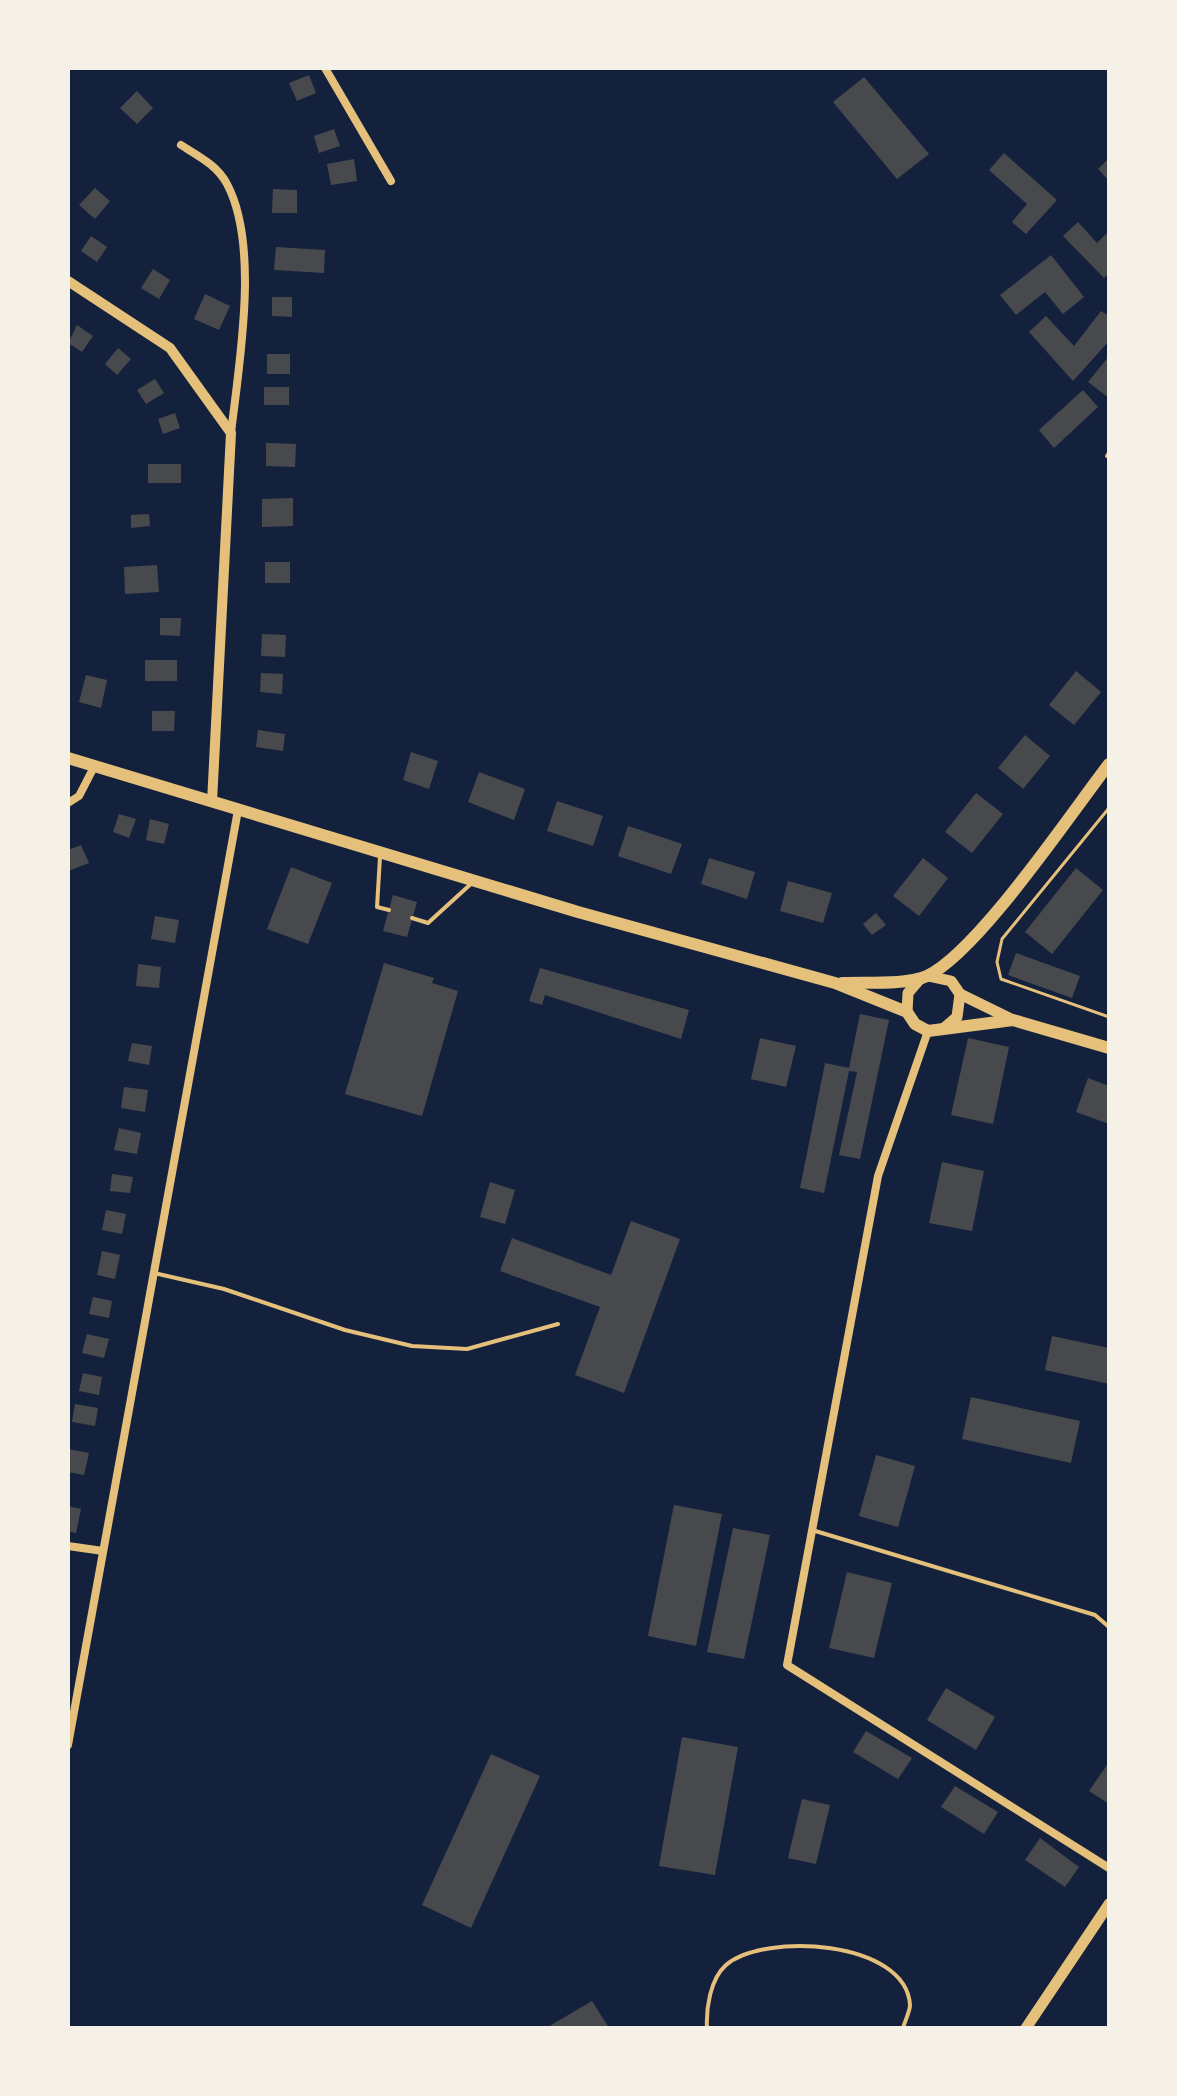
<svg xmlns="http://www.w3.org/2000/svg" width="1177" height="2096" font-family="'Libre Baskerville',serif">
	<rect width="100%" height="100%" fill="#14213d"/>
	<!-- building -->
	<g fill="#48494c">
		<path d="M309,75L316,93L297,101L289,83Z"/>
		<path d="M864,77L929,154L897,179L833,102Z"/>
		<path d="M137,91L153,108L137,124L120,108Z"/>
		<path d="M334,129L340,146L319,153L314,136Z"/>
		<path d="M1004,153L1057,200L1026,234L1012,222L1027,204L989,170Z"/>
		<path d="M1109,158V181L1098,169Z"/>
		<path d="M354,159L357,181L331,185L327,164Z"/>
		<path d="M95,188L110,201L95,219L79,205Z"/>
		<path d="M273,189L297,190V213H272Z"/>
		<path d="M1078,222L1097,243L1109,231V274L1104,278L1063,236Z"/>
		<path d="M91,236L107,247L97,262L81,251Z"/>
		<path d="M276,247L325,250L324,273L274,270Z"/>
		<path d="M1051,255L1084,297L1063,314L1045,292L1016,315L1000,295Z"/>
		<path d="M153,269L170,280L159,299L141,288Z"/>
		<path d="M205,294L230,306L219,330L194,319Z"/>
		<path d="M272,297H292V317L272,316Z"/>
		<path d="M1101,311L1109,316V341L1073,381L1029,332L1046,316L1074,346Z"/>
		<path d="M77,325L93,336L82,352L68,343Z"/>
		<path d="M118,348L131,359L117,375L105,364Z"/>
		<rect x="267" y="354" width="23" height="20"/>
		<path d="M1109,356V398L1088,382Z"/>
		<path d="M155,379L164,393L146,404L137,390Z"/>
		<rect x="264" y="387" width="25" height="18"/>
		<path d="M1083,390L1098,407L1054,448L1039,430Z"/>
		<path d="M175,413L180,428L163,434L158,419Z"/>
		<path d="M266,443L296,444L295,467L266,466Z"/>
		<rect x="148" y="464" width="33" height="19"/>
		<path d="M293,498V526L262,527V499Z"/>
		<path d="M149,514L150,526L131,528V515Z"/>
		<rect x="265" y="562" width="25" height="21"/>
		<path d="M157,565L159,592L125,594L124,567Z"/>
		<path d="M160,618H181L180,636L160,635Z"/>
		<path d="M262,634L286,635L285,657L261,656Z"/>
		<rect x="145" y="660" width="32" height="21"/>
		<path d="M1076,671L1101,692L1074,725L1049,705Z"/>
		<path d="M261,673L283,674L282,694L260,692Z"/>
		<path d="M86,675L107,680L101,708L79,702Z"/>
		<path d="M152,711H175L174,731H152Z"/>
		<path d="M258,730L285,734L283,751L256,747Z"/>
		<path d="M1025,735L1050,756L1023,789L998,768Z"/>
		<path d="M411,752L438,761L429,789L403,780Z"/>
		<path d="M479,772L525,789L514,820L468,802Z"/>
		<path d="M976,793L1003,814L972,853L945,832Z"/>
		<path d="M557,801L603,816L593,846L547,831Z"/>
		<path d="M119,814L136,819L129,838L113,832Z"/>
		<path d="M150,819L169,824L164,844L146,840Z"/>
		<path d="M628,826L682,844L671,874L618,856Z"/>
		<path d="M81,845L89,863L68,871V850Z"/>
		<path d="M709,858L755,872L747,899L701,884Z"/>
		<path d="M923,858L948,878L919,916L893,896Z"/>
		<path d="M291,867L332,883L308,944L267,929Z"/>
		<path d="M1076,868L1103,890L1052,954L1025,932Z"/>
		<path d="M788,881L832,893L823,923L780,911Z"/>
		<path d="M393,895L417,902L407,937L383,931Z"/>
		<path d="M876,913L886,925L872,935L863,924Z"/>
		<path d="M155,916L179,920L175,943L151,939Z"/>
		<path d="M1016,953L1080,976L1072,998L1008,975Z"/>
		<path d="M384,963L434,978L432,983L458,991L422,1116L345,1094Z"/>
		<path d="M138,964L161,967L159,988L136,986Z"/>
		<path d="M540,968L689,1010L681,1039L545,995L542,1005L529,1001Z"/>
		<path d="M860,1014L889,1020L860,1159L839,1155L857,1072L849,1071L824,1193L800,1188L825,1063L849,1068Z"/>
		<path d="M760,1038L796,1046L786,1087L751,1079Z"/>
		<path d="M968,1038L1009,1047L993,1124L951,1115Z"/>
		<path d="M132,1043L152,1046L149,1065L128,1061Z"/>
		<path d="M1088,1078L1109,1086V1124L1076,1112Z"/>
		<path d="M124,1087L148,1090L145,1112L121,1108Z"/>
		<path d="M119,1128L141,1133L137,1154L114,1150Z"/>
		<path d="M942,1162L984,1171L972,1231L929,1223Z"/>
		<path d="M112,1174L133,1177L130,1193L110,1191Z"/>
		<path d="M490,1182L515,1190L505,1224L480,1217Z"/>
		<path d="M106,1210L126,1214L122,1234L102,1230Z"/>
		<path d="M631,1221L680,1239L624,1393L575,1375L600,1307L500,1271L512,1238L611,1275Z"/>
		<path d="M102,1251L120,1255L115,1279L97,1275Z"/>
		<path d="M93,1297L112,1301L109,1318L89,1314Z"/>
		<path d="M87,1334L109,1339L104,1358L82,1353Z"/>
		<path d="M1052,1336L1109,1348V1384L1045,1370Z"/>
		<path d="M83,1373L102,1377L99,1395L79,1391Z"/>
		<path d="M971,1397L1080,1421L1071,1463L962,1439Z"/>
		<path d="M75,1404L98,1408L95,1426L72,1422Z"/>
		<path d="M68,1449L89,1453L84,1475L68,1472Z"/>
		<path d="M876,1455L915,1466L898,1527L859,1516Z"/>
		<path d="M674,1505L722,1514L696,1646L648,1636Z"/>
		<path d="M68,1506L81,1509L76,1533L68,1531Z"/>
		<path d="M733,1528L770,1535L744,1659L707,1652Z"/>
		<path d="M847,1572L892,1583L874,1658L829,1648Z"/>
		<path d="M946,1688L995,1717L976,1750L927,1720Z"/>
		<path d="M866,1731L912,1758L898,1779L853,1752Z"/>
		<path d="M682,1737L738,1747L715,1875L659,1866Z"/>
		<path d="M491,1754L540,1776L471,1928L422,1905Z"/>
		<path d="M1109,1762V1804L1089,1791Z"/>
		<path d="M955,1786L998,1812L984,1834L941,1807Z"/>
		<path d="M802,1799L830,1805L816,1864L788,1858Z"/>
		<path d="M1040,1838L1079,1867L1065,1887L1025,1860Z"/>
		<path d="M592,2001L609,2028H546Z"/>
	</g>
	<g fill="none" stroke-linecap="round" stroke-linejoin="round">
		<!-- path -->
		<path stroke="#e5c07b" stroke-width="3" d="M1109,808L1002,939L997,962L1001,979L1109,1017"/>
		<!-- service -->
		<g stroke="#e5c07b" stroke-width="4">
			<path d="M1107,456L1109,453"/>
			<path d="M380,857L377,907L389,910"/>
			<path d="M412,918L428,923L473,882"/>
			<path d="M154,1273L224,1289L345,1330L412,1346L467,1349L558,1324"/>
			<path d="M812,1530L1095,1615L1109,1627"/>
			<path d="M707,2028C706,2009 710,1979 726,1965C764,1932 906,1940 910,2005C910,2011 905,2021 903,2028"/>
		</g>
		<!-- minor -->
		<g stroke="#e5c07b" stroke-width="8">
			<path d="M325,68L391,181"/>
			<path d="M181,145C198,156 217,165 227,184C260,246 239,364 231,433"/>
			<path d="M68,803L79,796L94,767"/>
			<path d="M928,1031L878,1176L787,1665L1109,1868"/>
			<path d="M68,1546L103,1551"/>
			<path d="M68,1745L238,810"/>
		</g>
		<!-- tertiary -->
		<path stroke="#e5c07b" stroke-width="10" d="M68,281L170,348L231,433L212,802"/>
		<!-- secondary -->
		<g stroke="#e5c07b" stroke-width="11">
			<path d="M928,976L951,981L960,994L957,1017L943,1029"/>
			<path d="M960,994L1013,1020"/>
			<path d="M907,1012L908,993L920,979"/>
			<path d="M1026,2028L1109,1904"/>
		</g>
		<!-- primary -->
		<g stroke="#e5c07b" stroke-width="12">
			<path d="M68,758L578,912L835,983L907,1012L915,1024L928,1031L1013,1020L1109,1048"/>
			<path d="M842,983C864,982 908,985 927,976C978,952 1071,813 1109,764"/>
		</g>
	</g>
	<!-- border -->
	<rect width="1177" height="2096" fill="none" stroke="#f6f1e7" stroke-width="140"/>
</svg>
